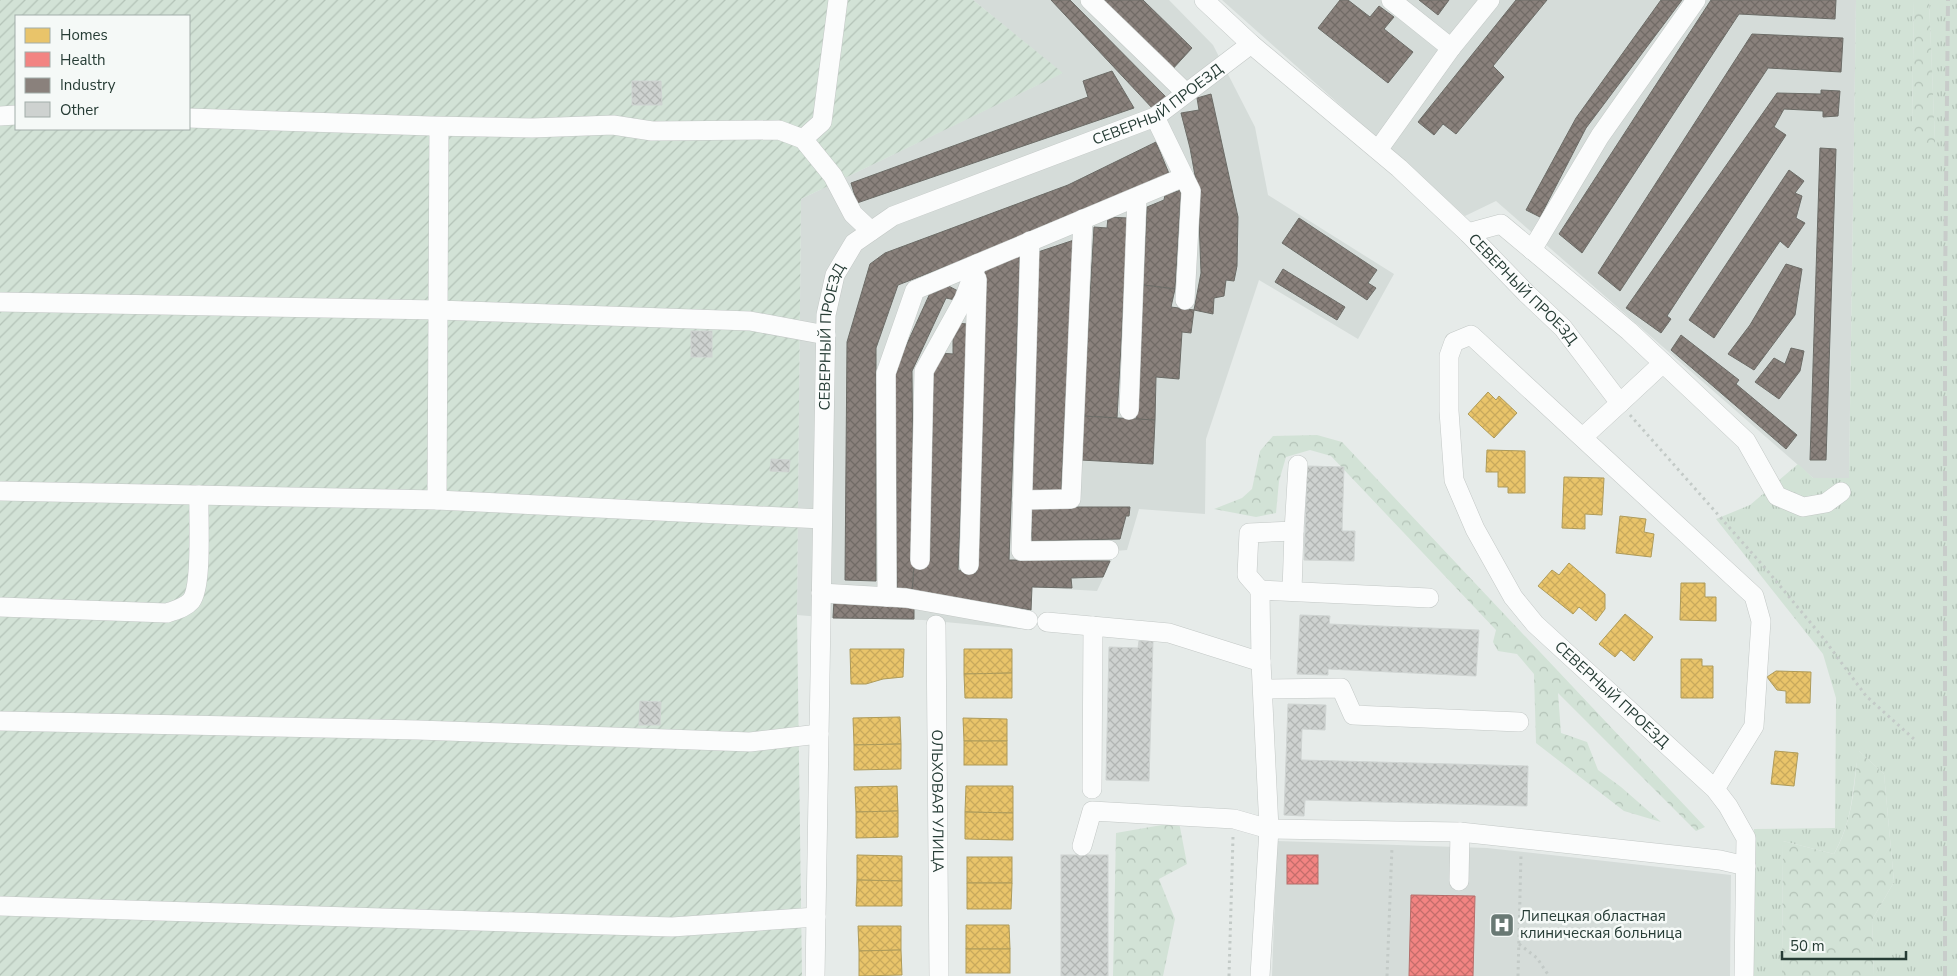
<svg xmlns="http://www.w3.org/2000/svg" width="1957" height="976" font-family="'Nunito Sans',sans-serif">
	<defs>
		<pattern id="grass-tufts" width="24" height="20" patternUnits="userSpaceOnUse" patternTransform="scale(1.25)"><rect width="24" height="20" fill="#d2e2d6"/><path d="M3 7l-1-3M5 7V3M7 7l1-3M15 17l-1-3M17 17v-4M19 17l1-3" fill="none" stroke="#b4c3b8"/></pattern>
		<pattern id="forest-crowns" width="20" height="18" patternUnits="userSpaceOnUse" patternTransform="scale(1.25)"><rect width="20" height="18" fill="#d2e2d6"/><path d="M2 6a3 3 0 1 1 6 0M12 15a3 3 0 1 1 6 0" fill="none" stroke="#b4c3b8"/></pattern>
		<pattern id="garden-furrows" width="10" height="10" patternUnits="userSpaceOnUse" patternTransform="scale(1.25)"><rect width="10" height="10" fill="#d2e2d6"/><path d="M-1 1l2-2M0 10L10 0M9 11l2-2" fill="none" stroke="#b4c3b8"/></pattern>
		<pattern id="homes-cross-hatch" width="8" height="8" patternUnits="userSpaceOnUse" patternTransform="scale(1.25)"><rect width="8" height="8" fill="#e9c46a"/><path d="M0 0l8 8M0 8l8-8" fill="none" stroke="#c8a95c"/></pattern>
		<pattern id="health-cross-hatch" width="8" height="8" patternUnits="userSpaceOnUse" patternTransform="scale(1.25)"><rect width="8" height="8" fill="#f28482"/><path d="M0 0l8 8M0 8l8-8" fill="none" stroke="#c46d6b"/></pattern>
		<pattern id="industry-cross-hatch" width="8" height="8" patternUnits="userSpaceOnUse" patternTransform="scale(1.25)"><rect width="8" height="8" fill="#8a817c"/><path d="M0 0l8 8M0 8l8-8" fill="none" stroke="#716b66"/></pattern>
		<pattern id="building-cross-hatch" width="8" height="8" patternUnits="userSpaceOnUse" patternTransform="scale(1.25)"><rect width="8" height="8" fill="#ced2d0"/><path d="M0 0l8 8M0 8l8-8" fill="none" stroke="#b1b5b3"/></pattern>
	</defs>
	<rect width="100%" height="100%" fill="#e6ebe9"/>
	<!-- built -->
	<g fill="#d5dcd9">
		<path d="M973,0H1169L1213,45L1255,127L1268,195L1394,274L1358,339L1259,280L1206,439L1205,514L1139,509L1127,550L1116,551L1097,591L1032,587V630L923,620L833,618L797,615L801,199L1062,73Z"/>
		<path d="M1222,0H1856L1849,478H1813L1496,201L1465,216Z"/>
		<path d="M1277,841L1487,848L1731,875L1730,976H1272Z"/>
	</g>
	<!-- grass -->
	<path fill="url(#grass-tufts)" d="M1856,0H1914L1912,127L1935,142L1929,0H1957V976H1874L1872,920L1894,882L1884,774L1859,751C1851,791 1855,815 1834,854L1783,841L1782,976H1750L1754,829L1835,828L1836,698L1823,654L1716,519L1750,505L1798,464L1813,478H1849Z"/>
	<!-- forest -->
	<g fill="url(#forest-crowns)">
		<path d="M1914,0H1929L1935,142L1925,149L1912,127Z"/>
		<path d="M1317,435L1342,442L1705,827L1696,831L1558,693L1561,733L1587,742L1598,770L1621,787L1661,822L1624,811L1536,743L1534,674L1517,654L1498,651L1493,642L1496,630L1331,456L1310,450L1286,457L1279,481L1276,513L1256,517L1214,509L1242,498L1252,489L1260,451L1273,436Z"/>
		<path d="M1858,750L1884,774L1894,882L1872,920L1874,976H1782L1783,841L1834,854C1853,820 1854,788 1858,750Z"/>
		<path d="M1179,822L1187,864L1159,879L1175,919L1163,976H1113L1116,833Z"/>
	</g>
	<!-- garden -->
	<path fill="url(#garden-furrows)" fill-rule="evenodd" d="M0,0H973L1063,73L801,199L797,615L802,976H0ZM16,16H189V129H16Z"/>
	<!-- homes -->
	<g fill="url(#homes-cross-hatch)" stroke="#ae9b5a">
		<path d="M1488,392L1496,400L1499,396L1517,413L1494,438L1468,414Z"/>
		<path d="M1487,450L1525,451V493H1508V487H1498V472H1486Z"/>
		<path d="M1564,477L1604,478L1602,515L1585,514V529L1562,528Z"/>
		<path d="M1620,516L1646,519L1644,532L1654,534L1651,557L1616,553Z"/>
		<path d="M1569,563L1605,594V609L1596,621L1579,607L1573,614L1538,586L1552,570L1559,575Z"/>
		<path d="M1681,583H1705V597H1716V621L1680,620Z"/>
		<path d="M1625,614L1653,637L1634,661L1621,650L1615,657L1599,644Z"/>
		<path d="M850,649H904L903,677L883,679L866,684H851Z"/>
		<path d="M964,649H1012V673L964,674Z"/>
		<path d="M1681,659H1702V666H1713V698H1681Z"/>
		<path d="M1776,671L1811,672L1810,703H1786V691L1777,690L1767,677Z"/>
		<path d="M1012,673V698H965L964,674Z"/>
		<path d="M900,717L901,744L854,745L853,718Z"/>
		<path d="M963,718L1007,719V741H964Z"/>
		<rect x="964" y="741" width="43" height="24"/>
		<path d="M901,744V769L854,770V745Z"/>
		<path d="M1775,751L1798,753L1794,786L1771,784Z"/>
		<path d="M897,786L898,811L856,812L855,787Z"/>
		<path d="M966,786H1013V813L965,812Z"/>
		<path d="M898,811V837L856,838V812Z"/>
		<path d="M965,812L1013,813V840L965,839Z"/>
		<path d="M857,855L902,856V881L857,880Z"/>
		<rect x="967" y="857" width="45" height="26"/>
		<path d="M857,880L902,881V906H856Z"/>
		<path d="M967,883H1012L1011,909H967Z"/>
		<path d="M966,925H1009L1010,949H966Z"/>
		<path d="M858,926H901V950L859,951Z"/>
		<rect x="966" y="949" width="44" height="24"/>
		<path d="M901,950L902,975L859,976V951Z"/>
	</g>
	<!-- health -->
	<g fill="url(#health-cross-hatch)" stroke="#b56e6b">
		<rect x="1287" y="855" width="31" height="29"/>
		<path d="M1411,895L1475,896L1473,976H1409Z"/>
	</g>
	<!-- industry -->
	<g fill="url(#industry-cross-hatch)" stroke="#6c6c67">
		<path d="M1051,0H1070L1166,97L1154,110Z"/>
		<path d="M1096,0H1143L1192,48L1170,72Z"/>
		<path d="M1340,0H1348L1370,17L1379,6L1394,17L1384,29L1413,52L1388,83L1318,28Z"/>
		<path d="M1419,0H1449L1438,15Z"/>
		<path d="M1516,0H1547L1493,66L1504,77L1456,134L1443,124L1434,135L1418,122Z"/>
		<path d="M1661,0H1682L1586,128L1540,217L1526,210L1576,118Z"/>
		<path d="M1711,0H1836L1835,19L1739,14L1582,253L1559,234Z"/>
		<path d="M1752,34L1843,38L1841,72L1768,68L1620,291L1598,273Z"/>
		<path d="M1112,71L1134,108L857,203L851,183L1088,97L1083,81Z"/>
		<path d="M1821,90L1840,91L1838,116L1823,117V111L1784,109L1774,127L1786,135L1667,316L1671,319L1661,333L1626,308L1777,93L1821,94Z"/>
		<path d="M1211,94L1238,217L1237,266L1234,281L1226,280L1224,296L1214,298L1213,314L1194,310L1201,273L1198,192L1190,148L1181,113L1199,110L1197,98Z"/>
		<path d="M1156,142L1170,176L1070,219L898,285L876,348V581L845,580L847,342L870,264L885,253L1068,185Z"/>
		<path d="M1820,148L1836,149L1826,460H1810Z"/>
		<path d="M1789,170L1804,181L1795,193L1802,196L1796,218L1805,223L1788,248L1780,241L1714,338L1689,320Z"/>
		<path d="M1181,190L1175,289L1143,285L1147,207L1164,200L1165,195Z"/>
		<path d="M1108,217L1128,218L1117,418L1083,416L1094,227L1107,228Z"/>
		<path d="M1299,218L1377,270L1368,283L1376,288L1367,300L1282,243Z"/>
		<path d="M1074,240L1061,493H1030L1038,252Z"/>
		<path d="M1020,255L1009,560L1110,561L1103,577L1071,578L1072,588L1032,587L1031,610L912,591L914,566L926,568L925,546L933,373L940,353L953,354V323L969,324L958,570L976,573L985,267Z"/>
		<path d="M1786,264L1802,269L1795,315L1754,370L1728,354L1750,325Z"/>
		<path d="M1283,269L1345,307L1337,320L1275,282Z"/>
		<path d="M941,282L958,291L955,300L946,298L912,371L914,566L912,591H897L895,370L931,291L936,293Z"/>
		<path d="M1143,285L1175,289L1171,307L1194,310L1191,333L1182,332L1179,379L1156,377L1155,420L1136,419Z"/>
		<path d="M1681,335L1739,380L1736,384L1797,435L1786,449L1671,350Z"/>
		<path d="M1791,348L1804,351L1800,371L1779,399L1755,382L1774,358L1785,364Z"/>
		<path d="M1083,416L1155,420L1153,464L1081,460Z"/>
		<path d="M1030,507H1130L1129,516H1126L1120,539L1032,541Z"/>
		<path d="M834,600L914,605V619L833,618Z"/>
	</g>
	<!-- building -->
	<g fill="url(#building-cross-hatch)" stroke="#cfd4d2">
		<path d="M632,81H661L662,105H632Z"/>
		<rect x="691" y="331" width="21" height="26"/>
		<path d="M771,459L790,460L789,472L770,471Z"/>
		<path d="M1307,466L1344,467L1342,531H1355L1354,561L1304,560Z"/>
		<path d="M1300,615L1330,616L1329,624L1479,630L1476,676L1328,669V675L1297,674Z"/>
		<path d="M1139,641H1153L1149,781L1106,780L1109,647L1138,648Z"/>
		<path d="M640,701L661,702L660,725H639Z"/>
		<path d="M1288,704L1326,705L1325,730L1302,729L1301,760L1528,766L1527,806L1305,800L1304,816L1284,815Z"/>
		<rect x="1061" y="855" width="47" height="121"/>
	</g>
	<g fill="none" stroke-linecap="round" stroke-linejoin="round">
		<defs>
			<g id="minor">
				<path d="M1090,0L1186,93"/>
				<path d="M1204,0L1251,44"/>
				<path d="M1391,0L1451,48L1490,0"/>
				<path d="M0,116L16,115"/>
				<path d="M1155,117L1191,191L1185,300"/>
				<path d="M189,118L431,126L532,128L613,125L652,131L779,130L803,139L833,176L853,214L871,231"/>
				<path d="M803,139L822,122L838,0"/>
				<path d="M1378,150L1451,48"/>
				<path d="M1468,233L1501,224L1629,331L1746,441L1777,496L1803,507L1826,503L1841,492"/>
				<path d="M1030,241L1021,551L1109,550"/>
				<path d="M1532,250L1600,136L1696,0"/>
				<path d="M0,302L438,310L750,321L826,335"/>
				<path d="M1620,403L1663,363"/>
				<path d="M1129,410L1137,197"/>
				<path d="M0,491L437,500L822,519"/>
				<path d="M437,500L439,127"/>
				<path d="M1022,500L1071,499L1083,219"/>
				<path d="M920,560L924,371L964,299L977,264"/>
				<path d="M969,565L977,279"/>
				<path d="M1260,590L1247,575L1249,533L1294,531L1298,465"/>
				<path d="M1292,591L1294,531"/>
				<path d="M821,593L906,598L1028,620"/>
				<path d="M887,597L886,373L915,290L1184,177"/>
				<path d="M0,607L167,613C175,610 185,608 191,601C203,586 198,516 199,495"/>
				<path d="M1047,622L1169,633L1261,662"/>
				<path id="s1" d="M936,625L939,976"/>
				<path d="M1263,689L1341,688L1353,715L1519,722"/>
				<path d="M0,721L418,730L750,742L819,734"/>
				<path d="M1092,789L1093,626"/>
				<path id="s2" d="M1715,789L1754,726L1761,621L1754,596L1471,335L1454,342L1449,356V411L1454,480L1475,529L1513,597L1535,624L1715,789L1728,806L1746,838L1744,976"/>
				<path d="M1082,846L1092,811L1234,819L1269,829L1460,832L1720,860L1746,866"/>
				<path d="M1459,881L1460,832"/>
				<path d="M0,906L672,927L816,917"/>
				<path id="s3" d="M815,976L826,315L835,275L854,243L893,216L1155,117L1251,44L1399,168L1468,233L1526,293L1563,328L1620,403L1583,437"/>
				<path d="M1260,976L1269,829L1261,662L1260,590L1429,598"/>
			</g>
		</defs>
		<!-- minor casing -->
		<use href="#minor" stroke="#c3c8c6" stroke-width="20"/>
		<!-- path -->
		<g stroke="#c3cac7" stroke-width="3" stroke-dasharray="2.5 4" stroke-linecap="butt">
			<path d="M1630,415L1766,569L1824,639L1866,696L1915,740"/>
			<path d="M1519,944L1537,958L1549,976"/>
			<path d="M1229,976L1233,837"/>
			<path d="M1387,976L1392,847"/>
			<path d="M1518,976L1521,854"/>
		</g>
		<!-- minor -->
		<use href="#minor" stroke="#fbfcfc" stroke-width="19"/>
		<!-- rail -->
		<path stroke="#c8ccca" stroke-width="4" stroke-dasharray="10 5" stroke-linecap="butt" d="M1945,976V288L1948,0"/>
	</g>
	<!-- icons -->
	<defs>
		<symbol id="hospital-square" viewBox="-11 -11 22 22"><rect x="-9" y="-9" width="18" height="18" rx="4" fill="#697974" stroke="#f5f9f7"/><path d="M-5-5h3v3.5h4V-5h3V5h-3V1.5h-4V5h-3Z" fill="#fff"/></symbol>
	</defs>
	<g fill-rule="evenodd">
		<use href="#hospital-square" x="1488" y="911" width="28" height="28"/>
	</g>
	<g text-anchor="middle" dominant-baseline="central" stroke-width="5" stroke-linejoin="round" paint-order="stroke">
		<!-- street labels -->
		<g font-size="15" fill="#263c35" stroke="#f5f9f7">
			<text stroke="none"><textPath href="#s3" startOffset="1075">СЕВЕРНЫЙ ПРОЕЗД</textPath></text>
			<text stroke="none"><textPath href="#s3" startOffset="1554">СЕВЕРНЫЙ ПРОЕЗД</textPath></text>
			<text stroke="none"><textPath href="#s3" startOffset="640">СЕВЕРНЫЙ ПРОЕЗД</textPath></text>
			<text stroke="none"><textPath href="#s2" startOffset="1018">СЕВЕРНЫЙ ПРОЕЗД</textPath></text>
			<text stroke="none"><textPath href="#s1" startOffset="176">ОЛЬХОВАЯ УЛИЦА</textPath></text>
		</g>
		<!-- poi labels -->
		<g font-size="15" fill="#263c35" stroke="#f5f9f7" text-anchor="start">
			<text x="1520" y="916">Липецкая областная<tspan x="1520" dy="17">клиническая больница</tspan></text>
		</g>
	</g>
	<!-- legend -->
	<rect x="15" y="15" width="175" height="115" fill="#f5f9f7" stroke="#a2ada9"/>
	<rect x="25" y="28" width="25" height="15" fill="#e9c46a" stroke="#a2ada9"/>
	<text x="60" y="40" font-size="15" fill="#263c35">Homes</text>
	<rect x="25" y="52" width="25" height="15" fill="#f28482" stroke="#a2ada9"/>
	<text x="60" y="65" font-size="15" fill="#263c35">Health</text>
	<rect x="25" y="78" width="25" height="15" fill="#8a817c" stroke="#a2ada9"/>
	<text x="60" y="90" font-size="15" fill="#263c35">Industry</text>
	<rect x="25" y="102" width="25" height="15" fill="#ced2d0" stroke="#a2ada9"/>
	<text x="60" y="115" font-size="15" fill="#263c35">Other</text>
	<!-- scale -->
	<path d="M1782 951v8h124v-8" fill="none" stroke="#263c35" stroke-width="2.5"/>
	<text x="1790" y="951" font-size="15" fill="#263c35" stroke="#f5f9f7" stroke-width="4" paint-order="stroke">50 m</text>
</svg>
